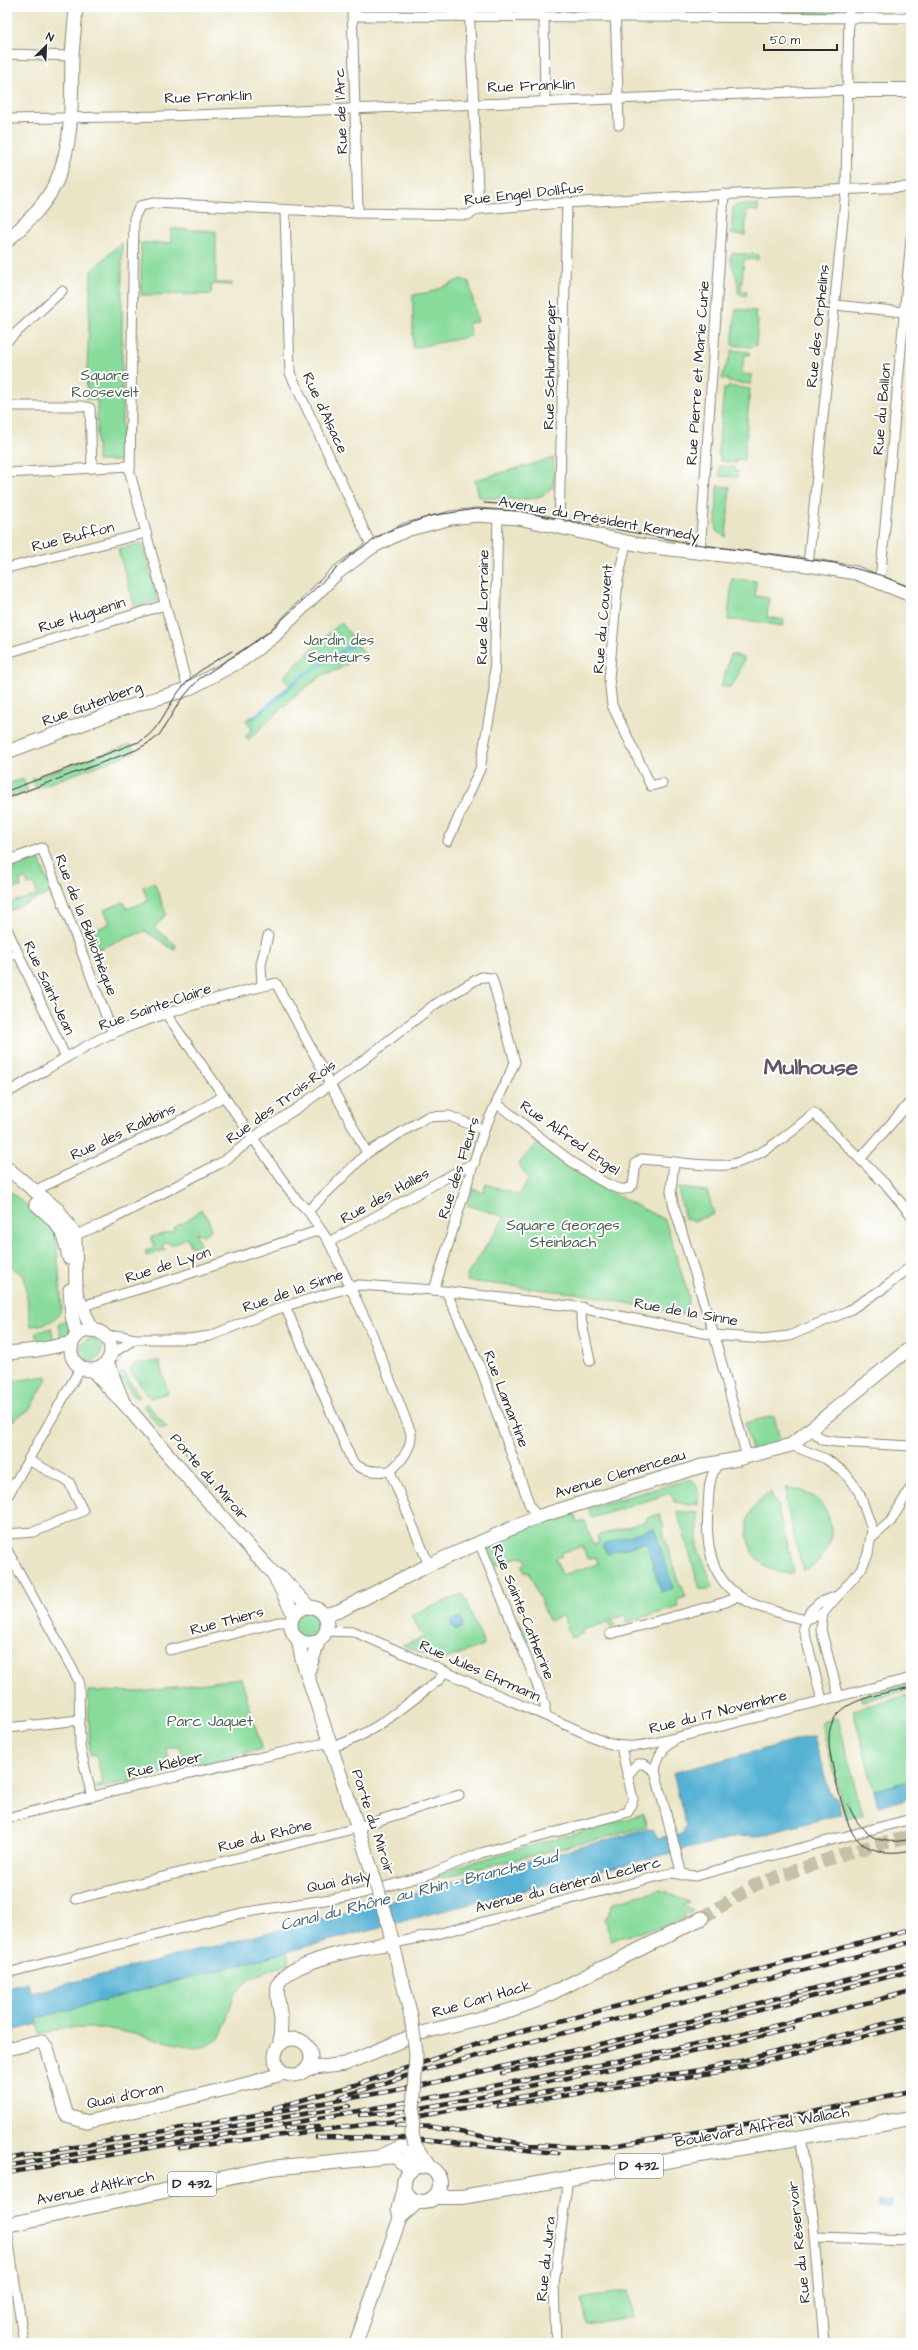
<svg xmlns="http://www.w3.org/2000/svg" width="918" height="2350" font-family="'Architects Daughter',sans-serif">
	<rect width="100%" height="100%" fill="#fff"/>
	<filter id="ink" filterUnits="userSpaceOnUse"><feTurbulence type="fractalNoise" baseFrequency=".025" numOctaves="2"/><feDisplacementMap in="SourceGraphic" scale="8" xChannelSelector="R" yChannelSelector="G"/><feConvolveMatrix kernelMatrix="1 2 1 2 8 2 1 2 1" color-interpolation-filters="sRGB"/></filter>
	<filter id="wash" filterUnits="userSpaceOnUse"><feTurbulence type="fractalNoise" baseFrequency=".012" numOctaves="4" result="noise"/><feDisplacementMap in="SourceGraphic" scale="16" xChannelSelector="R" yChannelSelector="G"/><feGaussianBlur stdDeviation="0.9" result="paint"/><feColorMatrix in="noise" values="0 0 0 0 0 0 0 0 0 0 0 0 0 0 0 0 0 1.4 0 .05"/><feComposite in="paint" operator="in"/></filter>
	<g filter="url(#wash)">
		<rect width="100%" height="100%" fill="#ebe5c7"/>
		<!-- green -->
		<g fill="#89db9c" stroke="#5a8364" fill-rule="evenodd">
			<path d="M777,7H839V10L834,14L778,12Z"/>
			<path d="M737,205H758V211L747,210L745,235L731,234L733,208Z"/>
			<path d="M171,229L216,231V283H232V285L212,284L211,294L141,295V243H171Z"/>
			<path d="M122,242V461H97V400L86,399L91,271Z"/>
			<path d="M733,253L758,255V260L744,259L741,290L747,291L746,296L738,293C739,275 732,272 730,256Z"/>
			<path d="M461,279L469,282L478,322L468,323L471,336L413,348V295L431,292Z"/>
			<path d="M736,309L756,311L755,319L758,320L756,345L750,347L732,345Z"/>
			<path d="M732,350L749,352V355H744L742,374L752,375L751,384L728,382V379H722C723,368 730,361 732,350Z"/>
			<path d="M728,386L750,389L744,460L736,459V463L720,461V455L718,454L724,389H728Z"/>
			<path d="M554,458C553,466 555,478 552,486C544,506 497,498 479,497L475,480Z"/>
			<path d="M720,466L735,467L734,471H738L737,477L719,476Z"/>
			<path d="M717,486L730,487L726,537L716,531Z"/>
			<path d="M142,543L158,601L135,607L118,549Z"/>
			<path d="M732,579L756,581L755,596L769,598L767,617L784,620L783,626L753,621L728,620Z"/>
			<path d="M341,622L364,653L339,669L323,675L297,694L248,740L246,736L252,729L246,720L258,713L290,685L283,677Z"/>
			<path d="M731,654L743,657L744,660L736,680L730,687H721Z"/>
			<path d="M131,744L135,752L50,783L36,788L32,779Z"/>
			<path d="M23,779L28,791L7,799V784Z"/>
			<path d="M38,857L52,892L7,912V903L37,896L34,884L28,885L26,879L20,880L21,887L7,890V868Z"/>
			<path d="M154,882L166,914L154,928L176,945L174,950L145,931L99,949L91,932L110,923L104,910L124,902L127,909L148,901L143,887Z"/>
			<path d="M538,1143L589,1181L665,1220L689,1297L685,1315L582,1294L467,1281L468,1274L505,1217L467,1205L473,1189L483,1192L486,1184L519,1195L529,1179L518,1164Z"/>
			<path d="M678,1188L707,1191L714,1214L694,1221L685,1219Z"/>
			<path d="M7,1189L50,1224L56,1233L62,1309C55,1322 45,1325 31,1326L24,1276L7,1263Z"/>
			<path d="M201,1209L209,1221L211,1230L204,1235L196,1233L201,1248L196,1249L194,1246H190L187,1237L177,1243L170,1245L168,1241L162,1245L165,1250L146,1256L145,1251L155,1248L151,1237L174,1231L173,1228L180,1223L182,1224Z"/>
			<path d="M64,1321H69L70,1331L61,1340L59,1324Z"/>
			<path d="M51,1328L54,1340L42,1342L36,1337V1332Z"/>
			<circle cx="91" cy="1350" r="11"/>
			<path d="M120,1352L122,1360L115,1370V1359Z"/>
			<path d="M159,1361L168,1393L150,1398L130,1370L134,1364Z"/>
			<path d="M124,1372L139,1396L136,1398L118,1375Z"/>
			<path d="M46,1376L47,1379L29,1410L7,1424V1382Z"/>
			<path d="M146,1403L167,1427L161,1429L143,1406Z"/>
			<path d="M774,1416L781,1444L752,1452L745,1423Z"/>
			<path d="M180,1442L200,1467L196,1471L176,1446Z"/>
			<path d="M205,1473L212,1480L210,1487L204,1481Z"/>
			<path d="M690,1479C701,1484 698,1495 698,1505L674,1502L671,1493L592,1518L588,1508Z"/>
			<path d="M785,1488C835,1488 849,1552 803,1571L785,1499L788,1498Z"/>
			<path d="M771,1492L774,1502L776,1501L794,1573C747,1578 728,1513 771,1492Z"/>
			<path d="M677,1511L698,1513V1549L713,1585L709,1590L700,1589Z"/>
			<path d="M574,1513L577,1523L585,1521L593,1545L599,1543L597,1536L647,1521V1518L660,1514L664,1527L662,1528L679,1585H682L686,1597L677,1600L679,1607L627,1622L625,1615L612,1619L615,1627L610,1628L608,1622L583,1630L584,1633L571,1638L563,1615L549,1621L529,1572L525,1573L522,1567L526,1563L524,1558L518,1557L495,1566L487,1546L539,1523ZM583,1546L587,1559L596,1557L598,1564L561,1575L556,1558L562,1556L561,1553Z"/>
			<path d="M463,1594L484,1645L440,1661L402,1645L423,1638L411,1615Z"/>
			<circle cx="309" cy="1625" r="17"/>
			<circle cx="527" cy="1635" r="5.5"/>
			<path d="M241,1678L262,1749L185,1768L180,1747H166L171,1771L97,1789L96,1785L103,1784L96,1754L90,1755L88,1691L140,1692Z"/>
			<path d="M911,1683V1689L863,1701L861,1696Z"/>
			<path d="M911,1694V1781L874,1790L853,1710Z"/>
			<path d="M838,1718L862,1815L846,1819L821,1722Z"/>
			<path d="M643,1814L647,1827L433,1880L456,1867Z"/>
			<path d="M661,1890L689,1902L683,1905L693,1910L684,1915L685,1918L674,1923L611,1940L605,1919L614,1902Z"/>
			<path d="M286,1952L290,1963C275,1969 252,1974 241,1987C220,2010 235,2044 196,2048L106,2028H66L40,2034L36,2018Z"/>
			<path d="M628,2291L633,2317L587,2325L582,2299Z"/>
		</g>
		<!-- water -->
		<g fill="#56b2d4" stroke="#406e80">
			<path d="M654,1528L673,1588L661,1592L646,1542L607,1554L603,1544Z"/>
			<circle cx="457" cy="1624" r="5.5"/>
			<path d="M814,1736L829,1792L832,1796L837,1797L841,1814L755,1837L738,1836L403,1921L37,2018L38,2024L7,2032V1987L27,1982L31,1993L396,1900L431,1887L652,1828L658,1838L682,1833L686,1826L673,1773Z"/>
			<path d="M911,1781V1798L878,1806L874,1790Z"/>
			<rect x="878" y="2201" width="13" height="6"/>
		</g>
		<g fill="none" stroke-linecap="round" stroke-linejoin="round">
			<!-- stream -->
			<path stroke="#56b2d4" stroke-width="3" d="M252,719L305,674L357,642"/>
		</g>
	</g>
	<g filter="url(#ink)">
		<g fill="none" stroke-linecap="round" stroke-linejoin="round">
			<!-- secondary-tunnel -->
			<path stroke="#c5c0a8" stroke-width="13" stroke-dasharray="13 6" stroke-linecap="butt" d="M702,1918L757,1884L846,1853L911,1836"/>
			<defs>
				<g id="street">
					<path d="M352,7L358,213"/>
					<path d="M469,7L479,209"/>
					<path d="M615,7L619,125"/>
					<path d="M352,16L911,18"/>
					<path d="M544,17L545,102"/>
					<path d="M7,54L72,56"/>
					<path d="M7,119L166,116L848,90"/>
					<path d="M285,211L290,373L372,547"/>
					<path d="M835,305L904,312"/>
					<path d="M7,341L62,291"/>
					<path d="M7,406H82L90,408L92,467"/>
					<path d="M7,473L130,466"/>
					<path d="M559,527L567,202"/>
					<path d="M626,543L618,580L609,678L612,705L651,786L662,783"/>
					<path d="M700,553L724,194"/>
					<path d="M808,565L846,190L849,7"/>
					<path d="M7,568L146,533"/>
					<path d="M877,581L881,571L911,238"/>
					<path d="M7,653L165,605"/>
					<path d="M188,689L130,473L134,218L140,206L154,203L358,213L468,215L479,209C623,198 767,192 911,187"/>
					<path d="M448,841L480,769L494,690L498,515"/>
					<path d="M7,861L42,848L113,1034"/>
					<path d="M7,929L66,1058"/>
					<path d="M7,957L17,953"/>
					<path d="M262,986L261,964L268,936"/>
					<path d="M167,1015L295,1198L308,1211L329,1242L370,1329L411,1433C412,1449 402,1461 390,1471"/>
					<path d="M7,1093C42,1073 76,1049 113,1033C165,1012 222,996 276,983L367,1153"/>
					<path d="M497,1104C526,1124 591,1183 621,1189C626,1190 629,1188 633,1185L636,1163L642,1159L674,1162L671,1191L673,1203L714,1335L747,1457"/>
					<path d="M860,1159L911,1101"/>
					<path d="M674,1162C691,1164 711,1166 727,1165C757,1161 792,1132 814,1113L888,1187L911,1215"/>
					<path d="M34,1191L188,1117L224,1096"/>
					<path d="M308,1211L367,1153L427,1117L449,1116L484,1130"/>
					<path d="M75,1235L103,1224L224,1161L265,1129L302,1105L365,1059L434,1005L481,977L492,978L515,1062L484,1130L434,1290"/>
					<path d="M329,1242L475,1162"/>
					<path d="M446,1291L481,1369L530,1506L537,1517"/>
					<path d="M285,1306L352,1461C361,1472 377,1472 390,1471"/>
					<path d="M582,1307L581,1319L590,1361"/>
					<path d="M82,1308L92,1303L179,1277L320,1230"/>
					<path d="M106,1337L121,1336L135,1339H189L210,1336L285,1306L359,1285L434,1290L570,1306L714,1335L763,1339L789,1336L848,1311L887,1286L911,1266"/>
					<path d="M111,1354L135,1339"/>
					<path d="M811,1430L823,1440L837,1442L911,1446"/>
					<path d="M791,1445L826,1459L845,1473L859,1492L872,1529L868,1554L861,1569L823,1613L821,1630L839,1697"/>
					<path d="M719,1462C708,1478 709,1491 708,1509C704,1561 719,1598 774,1611C781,1613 800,1620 806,1619C812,1618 818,1615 823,1613"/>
					<path d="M390,1471L429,1565"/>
					<path d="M7,1497L81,1367"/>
					<path d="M7,1534L34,1532L83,1511L69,1482L28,1460"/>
					<path d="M873,1537L891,1521L911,1487"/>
					<path d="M479,1542L545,1704V1715"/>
					<path d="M7,1550L79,1681L80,1747L92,1797"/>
					<path d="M326,1631L355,1632L607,1743C631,1750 652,1744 675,1738L911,1678"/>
					<path d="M610,1634L726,1602L738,1596"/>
					<path d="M170,1650L278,1622H292"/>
					<path d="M822,1700L803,1627L810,1611L819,1603L837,1596"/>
					<path d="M7,1728L80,1720"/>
					<path d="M673,1741C662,1749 657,1757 655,1771L682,1875"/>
					<path d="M332,1747C374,1735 405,1705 440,1679L444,1671"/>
					<path d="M627,1776L637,1764H644L655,1771"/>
					<path d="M7,1818L149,1782L330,1742"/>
					<path d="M76,1899L345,1831L459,1795"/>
					<path d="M394,1943L429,1936L663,1875L672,1873L695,1876L911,1819"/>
					<path d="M7,1973L241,1913L356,1895L430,1874L481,1853L628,1812L633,1799L621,1747"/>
					<path d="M800,2137L814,2223L824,2343"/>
					<path d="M7,2230L24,2343"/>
					<path d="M815,2237L911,2240"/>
					<path d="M556,2343L554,2284L568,2178"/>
				</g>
				<g id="secondary">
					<path d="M7,241C26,223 46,205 57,180C74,140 71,98 72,56C73,40 75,23 76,7"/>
					<path d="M7,752L125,708L188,689L242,660L274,636L337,573L372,547L406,530L451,518L477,515L518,518L645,546L808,565L856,573L911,595"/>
					<path d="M7,1168L58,1210L75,1235L76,1293L92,1330"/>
					<path d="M36,1204C58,1223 64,1229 69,1258"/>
					<path d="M70,1290L72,1316L77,1336"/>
					<circle cx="91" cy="1350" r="20"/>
					<path d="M7,1353L37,1350L72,1343"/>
					<path d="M107,1362L122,1399"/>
					<path d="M93,1370C104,1385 118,1396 130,1410C177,1466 224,1520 273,1573L283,1579L309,1607"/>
					<path d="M273,1573L294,1615"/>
					<circle cx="309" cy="1625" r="18"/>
					<path d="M324,1615L339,1611L429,1565L537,1517L705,1465L738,1459L791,1445L911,1347"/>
					<path d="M298,1639L302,1659L373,1874"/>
					<path d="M308,1672L319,1640"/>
					<path d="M387,1920L411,2016"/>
					<circle cx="293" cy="2057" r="18"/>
					<path d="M280,2044C280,2036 281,2028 281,2020C280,2009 276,1997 278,1986C282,1962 372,1945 394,1943"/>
					<path d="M7,2049L36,2042H42L47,2048L67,2116L87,2122L255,2082L284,2073"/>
					<path d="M307,2069L345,2064L417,2034L508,2011L536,2001L702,1918"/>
					<path d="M415,2145L430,2168"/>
					<path d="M381,2156L407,2144L415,2167"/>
					<path d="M400,2218L419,2201"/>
					<path d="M356,2343L400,2218L398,2208L404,2186"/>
				</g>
				<g id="primary">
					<path d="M848,90H911"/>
					<circle cx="422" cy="2184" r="18"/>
					<path d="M434,2197H462L911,2118"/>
					<path d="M7,2225L270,2168L395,2156L411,2170"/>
				</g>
			</defs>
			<!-- street casing -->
			<use href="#street" stroke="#8b8879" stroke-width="11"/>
			<!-- secondary casing -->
			<use href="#secondary" stroke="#8b8879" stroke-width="15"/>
			<!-- primary casing -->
			<use href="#primary" stroke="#8b8879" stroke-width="16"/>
			<!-- street -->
			<use href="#street" stroke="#fff" stroke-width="9"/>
			<!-- secondary -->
			<use href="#secondary" stroke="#fff" stroke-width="13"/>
			<!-- primary -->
			<use href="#primary" stroke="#fff" stroke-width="14"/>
			<!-- tram -->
			<g stroke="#2b2b2b" stroke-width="1">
				<path d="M484,503L524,506"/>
				<path d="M7,791L141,741C160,729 166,708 180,690C194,672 213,662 232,651"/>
				<path d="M7,798L136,750L152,741L160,734L180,701L199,679L268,633L351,555L386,532L430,516L476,509L519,511L689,543L834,563L880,575L911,588"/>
				<path d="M911,1687C891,1692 855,1697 840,1712C832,1719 829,1729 829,1739C828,1756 845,1820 853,1834C866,1853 891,1855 911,1850"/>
				<path d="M848,1804C861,1835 877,1847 911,1839"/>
			</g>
			<defs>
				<g id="rail">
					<path d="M502,2073L601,2051L911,1971"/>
					<path d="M341,2097L431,2068L911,1942"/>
					<path d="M498,2106L725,2071L911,2025"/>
					<path d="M274,2108L362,2083L496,2038L911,1929"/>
					<path d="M360,2115L406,2111L448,2103L720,2046L793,2028"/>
					<path d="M396,2125L433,2127L529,2145L575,2147L612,2146L794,2116L911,2091"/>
					<path d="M286,2128L318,2127"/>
					<path d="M317,2137L401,2138L558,2153"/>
					<path d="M180,2148L395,2121L546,2092L700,2070L745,2060L911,2017"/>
					<path d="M7,2159L419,2086L614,2041L911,1963"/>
					<path d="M7,2166L349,2106"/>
					<path d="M7,2173C309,2119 614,2072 911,1991"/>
				</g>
			</defs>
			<!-- rail casing -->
			<use href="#rail" stroke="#2b2b2b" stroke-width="4.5"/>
			<!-- rail -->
			<use href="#rail" stroke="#fff" stroke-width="3" stroke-dasharray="9" stroke-linecap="butt"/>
			<defs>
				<g id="secondary-bridge">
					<path d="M373,1874L387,1920"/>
					<path d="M411,2016L416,2053L412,2134L415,2145"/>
				</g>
			</defs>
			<!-- secondary-bridge casing -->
			<use href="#secondary-bridge" stroke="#8b8879" stroke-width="15" stroke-linecap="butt"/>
			<!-- secondary-bridge -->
			<use href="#secondary-bridge" stroke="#fff" stroke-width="13"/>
		</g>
	</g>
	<g text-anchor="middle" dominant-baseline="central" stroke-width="4" stroke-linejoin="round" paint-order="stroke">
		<!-- shield labels -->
		<g fill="#fff" stroke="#6b6b6b" stroke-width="1">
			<rect x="615" y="2154" width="48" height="24" rx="3"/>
			<rect x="168" y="2172" width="48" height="24" rx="3"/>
		</g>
		<g font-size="14" font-weight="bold" fill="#2b2b2b">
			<text x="639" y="2166">D 432</text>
			<text x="192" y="2184">D 432</text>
		</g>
		<!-- street labels -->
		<g font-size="15" fill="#2b2b2b" stroke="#fff">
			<text transform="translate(531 86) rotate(-2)">Rue Franklin</text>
			<text transform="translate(208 97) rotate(-2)">Rue Franklin</text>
			<text transform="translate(341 111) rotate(-92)">Rue de l'Arc</text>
			<text transform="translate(524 194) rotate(-6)">Rue Engel Dollfus</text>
			<text transform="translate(818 326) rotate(-84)">Rue des Orphelins</text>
			<text transform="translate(550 365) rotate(-89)">Rue Schlumberger</text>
			<text transform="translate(698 373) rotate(-86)">Rue Pierre et Marie Curie</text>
			<text transform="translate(882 409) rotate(-85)">Rue du Ballon</text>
			<text transform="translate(325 413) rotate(65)">Rue d'Alsace</text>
			<text transform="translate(599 519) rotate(10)">Avenue du Président Kennedy</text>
			<text transform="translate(73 537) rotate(-14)">Rue Buffon</text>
			<text transform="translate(483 607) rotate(-89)">Rue de Lorraine</text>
			<text transform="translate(82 615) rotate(-17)">Rue Huguenin</text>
			<text transform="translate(603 619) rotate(-85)">Rue du Couvent</text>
			<text transform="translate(92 704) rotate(-20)">Rue Gutenberg</text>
			<text transform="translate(86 925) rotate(69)">Rue de la Bibliothèque</text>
			<text transform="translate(49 988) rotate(65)">Rue Saint-Jean</text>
			<text transform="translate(155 1007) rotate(-19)">Rue Sainte-Claire</text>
			<text transform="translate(281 1102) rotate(-36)">Rue des Trois-Rois</text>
			<text transform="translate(123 1132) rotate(-25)">Rue des Rabbins</text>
			<text transform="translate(570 1138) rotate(35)">Rue Alfred Engel</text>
			<text transform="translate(459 1168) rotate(-72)">Rue des Fleurs</text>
			<text transform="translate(385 1196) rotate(-29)">Rue des Halles</text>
			<text transform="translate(168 1265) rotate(-18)">Rue de Lyon</text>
			<text transform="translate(293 1291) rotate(-19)">Rue de la Sinne</text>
			<text transform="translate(686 1312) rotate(10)">Rue de la Sinne</text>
			<text transform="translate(506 1399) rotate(69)">Rue Lamartine</text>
			<text transform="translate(620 1474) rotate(-17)">Avenue Clemenceau</text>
			<text transform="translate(209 1477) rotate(49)">Porte du Miroir</text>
			<text transform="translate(523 1612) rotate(68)">Rue Sainte-Catherine</text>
			<text transform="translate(227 1621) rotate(-15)">Rue Thiers</text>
			<text transform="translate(480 1671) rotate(24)">Rue Jules Ehrmann</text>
			<text transform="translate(718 1712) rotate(-14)">Rue du 17 Novembre</text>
			<text transform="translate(165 1765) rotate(-13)">Rue Kléber</text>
			<text transform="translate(373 1822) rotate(72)">Porte du Miroir</text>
			<text transform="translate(265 1836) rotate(-14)">Rue du Rhône</text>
			<text transform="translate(339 1882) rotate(-11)">Quai d'Isly</text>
			<text transform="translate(568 1885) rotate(-14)">Avenue du Général Leclerc</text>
			<text transform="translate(482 1999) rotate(-16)">Rue Carl Hack</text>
			<text transform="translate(125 2096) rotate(-12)">Quai d'Oran</text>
			<text transform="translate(762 2127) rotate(-10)">Boulevard Alfred Wallach</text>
			<text transform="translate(95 2188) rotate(-12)">Avenue d'Altkirch</text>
			<text transform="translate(799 2242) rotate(-96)">Rue du Réservoir</text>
			<text transform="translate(546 2259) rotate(-84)">Rue du Jura</text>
		</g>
		<!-- park labels -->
		<g font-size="15" fill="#47604d" stroke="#fff">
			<text x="105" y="375">Square<tspan x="105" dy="17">Roosevelt</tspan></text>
			<text x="339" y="640">Jardin des<tspan x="339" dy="17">Senteurs</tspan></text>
			<text x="563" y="1225">Square Georges<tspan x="563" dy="17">Steinbach</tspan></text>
			<text x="210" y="1721">Parc Jaquet</text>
		</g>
		<!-- water labels -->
		<g font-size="16" font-style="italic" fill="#3c616f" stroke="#fff">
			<text transform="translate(419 1891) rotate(-14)">Canal du Rhône au Rhin - Branche Sud</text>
		</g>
		<!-- town labels -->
		<g font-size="23" font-weight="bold" fill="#615466" stroke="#fff">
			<text x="811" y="1067">Mulhouse</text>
		</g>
	</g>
	<!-- margin -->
	<rect width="918" height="2350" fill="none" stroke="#fff" stroke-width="24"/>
	<!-- north arrow -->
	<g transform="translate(46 46) rotate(24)" stroke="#ffffff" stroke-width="3" paint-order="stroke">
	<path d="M0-3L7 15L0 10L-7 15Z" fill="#2b2b2b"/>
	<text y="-6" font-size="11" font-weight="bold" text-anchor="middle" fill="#2b2b2b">N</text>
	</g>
	<!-- scale -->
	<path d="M764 44v6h73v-6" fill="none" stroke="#2b2b2b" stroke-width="2"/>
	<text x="770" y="44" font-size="12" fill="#2b2b2b" stroke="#ffffff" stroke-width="3" paint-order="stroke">50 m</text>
</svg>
